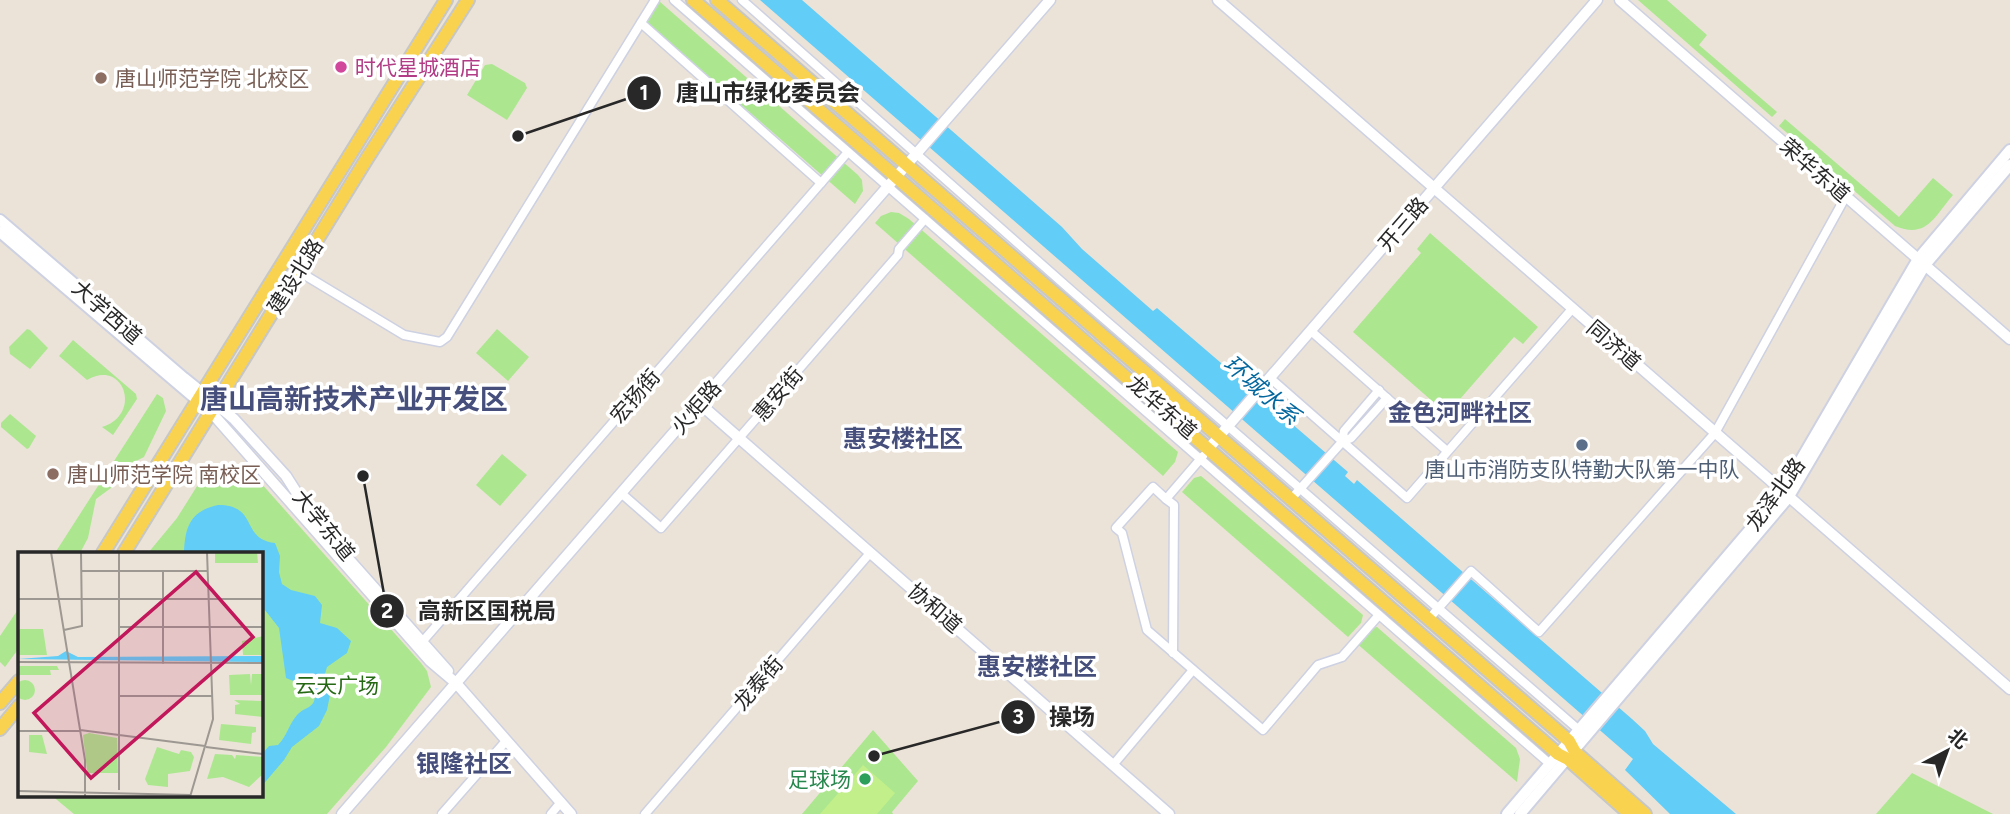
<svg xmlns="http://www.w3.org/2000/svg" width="2010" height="814" font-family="Figtree,'Noto Sans SC',sans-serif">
	<rect width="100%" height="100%" fill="#ebe3d8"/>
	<!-- green -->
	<g fill="#ace790">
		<path d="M1638,0H1667L1707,35L1699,45L1777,112L1772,117Z"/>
		<path d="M659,1L858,175L862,180L863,191L855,204L646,22Z"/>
		<path d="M492,64L525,83L527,88L507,120L467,95L485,65Z"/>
		<path d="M1785,119L1899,217L1933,178L1953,195C1934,217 1927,239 1895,226L1779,126Z"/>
		<path d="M891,212L899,213L909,219L1178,452L1175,462L1163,476L875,223L881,216Z"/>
		<path d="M1430,233L1538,327L1523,344L1514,337L1447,414L1353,332L1421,253L1417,249Z"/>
		<path d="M27,329L30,330L48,348L30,369L10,354L9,347Z"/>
		<path d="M497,329L529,357L508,381L476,353Z"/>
		<path d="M73,340L136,394L137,399L113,435L102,427C143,415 124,358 87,380L59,356Z"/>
		<path d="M157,394L163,398L166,411L144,457L138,460L126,477L96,499L88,538L80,553H55Z"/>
		<path d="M10,414L36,436L29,448L27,449L1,427V423Z"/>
		<path d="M502,454L527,475L500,506L476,485Z"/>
		<path d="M235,464L256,485L260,482L421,663L427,671L431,687L386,747L327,814H74L51,795H261V553H148L177,518L209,467Z"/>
		<path d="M1201,476L1363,615L1361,623L1348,637L1182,492L1194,478Z"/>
		<path d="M19,608V648L5,667L0,662V636Z"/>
		<path d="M1377,627L1516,748L1520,759L1517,782L1355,642L1368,628Z"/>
		<path d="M873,730L918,781L892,812L893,814H802Z"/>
		<path d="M1912,773L1993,814H1876Z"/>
	</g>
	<!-- pitch -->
	<path fill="#c3ef8a" d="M863,765L895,793L877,814H820Z"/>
	<!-- water -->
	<g fill="#62cdf6">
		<path d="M760,0H802L1062,227L1082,249L1153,311L1157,308L1348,472L1345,476L1354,484L1357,480L1632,719L1645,731L1653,744L1736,814H1670L1625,770L1633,759Z"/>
		<path d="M218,505C259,505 240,539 275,543L280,556L279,572L282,584L291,590L315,596L322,605L320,623L337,628L351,641L347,653L327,667L323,681L330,695L327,710L319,726L292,747L284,760L261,787V755L269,746L278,745C287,736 289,724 297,715C305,706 315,709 315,695L308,687L286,678L279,628L261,605V553H184C185,527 190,511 218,505Z"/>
	</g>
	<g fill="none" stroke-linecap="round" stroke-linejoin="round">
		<defs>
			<g id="minor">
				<path d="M674,0L1550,764"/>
				<path d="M742,0L1073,292L1579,730"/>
				<path d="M641,23L821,183"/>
				<path d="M298,271L404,335L440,342L447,337L655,0"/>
				<path d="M1311,331L1447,451"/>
				<path d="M1270,378L1407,498L1572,309"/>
				<path d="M1342,442L1344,431L1379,390"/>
				<path d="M1203,456L1166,499L1153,487L1116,528L1122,533L1147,630L1263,730L1318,665L1342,657L1379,615"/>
				<path d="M621,493L661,528L898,255L899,249L925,219"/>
				<path d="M1166,499L1174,505L1173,653"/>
				<path d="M1291,499L1342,442L1351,438L1387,398"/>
				<path d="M1428,620L1471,571L1539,632L1715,433L1846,196"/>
				<path d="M423,641L848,152"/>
				<path d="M1113,765L1193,670"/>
				<path d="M442,814L506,741"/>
				<path d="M551,814L561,802"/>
				<path d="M645,814L870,553"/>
			</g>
			<g id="tertiary">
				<path d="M1218,0L2010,689"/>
				<path d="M1620,0L2010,339"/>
				<path d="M215,403L234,419L286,476L314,520L448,671"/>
				<path d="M699,403L1169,814"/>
				<path d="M211,412L430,661L456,683L571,814"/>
				<path d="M1209,448L1597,0"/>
				<path d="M342,814L1050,0"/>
			</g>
			<g id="secondary">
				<path d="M0,220L184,378L215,403"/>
				<path d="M0,232L211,412"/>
				<path d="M1507,814L1782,492L1918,259L2010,150"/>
				<path d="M1520,814L1788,498L1925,265L2010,165"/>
			</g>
			<g id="primary">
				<path d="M693,0L1558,754L1568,759L1630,814"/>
				<path d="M717,0L1569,741L1575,752L1645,814"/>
				<path d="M103,553L446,0"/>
				<path d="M124,553L366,160L468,0"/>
				<path d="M0,703L19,681"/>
				<path d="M0,729L19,706"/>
			</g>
		</defs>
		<!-- minor casing -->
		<use href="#minor" stroke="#cdd1e2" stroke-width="11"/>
		<!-- tertiary casing -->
		<use href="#tertiary" stroke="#cdd1e2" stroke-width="13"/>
		<!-- secondary casing -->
		<use href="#secondary" stroke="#cdd1e2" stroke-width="14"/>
		<!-- primary casing -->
		<use href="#primary" stroke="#c7c7c7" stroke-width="16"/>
		<!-- minor -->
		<use href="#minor" stroke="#fff" stroke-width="8"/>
		<!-- tertiary -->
		<use href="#tertiary" stroke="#fff" stroke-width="10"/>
		<!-- secondary -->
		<use href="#secondary" stroke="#fff" stroke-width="10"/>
		<!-- primary -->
		<use href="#primary" stroke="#f9d34f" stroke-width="12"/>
	</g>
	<!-- markers -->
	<circle fill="#d1479c" stroke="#fff" stroke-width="2.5" cx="341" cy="67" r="7"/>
	<g fill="#8d6e63" stroke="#fff" stroke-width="2.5">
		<circle cx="101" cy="78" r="7"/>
		<circle cx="53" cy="474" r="7"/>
	</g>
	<circle fill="#5c6f8a" stroke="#fff" stroke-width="2.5" cx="1582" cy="445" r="7"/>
	<circle fill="#2e9e5b" stroke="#fff" stroke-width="2.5" cx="865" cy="779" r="7"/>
	<g text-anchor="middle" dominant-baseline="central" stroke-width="7" stroke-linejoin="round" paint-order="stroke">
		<!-- hotel labels -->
		<g font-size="21" fill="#b23c85" stroke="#fff" text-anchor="start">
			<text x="355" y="67">时代星城酒店</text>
		</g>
		<!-- education labels -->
		<g font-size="21" fill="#785e54" stroke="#fff" text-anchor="start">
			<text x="115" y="78">唐山师范学院 北校区</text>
			<text x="67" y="474">唐山师范学院 南校区</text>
		</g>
		<!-- street labels -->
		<g font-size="21" fill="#282828" stroke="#fff">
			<text transform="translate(1815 170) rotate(41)">荣华东道</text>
			<text transform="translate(1403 224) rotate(-49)">开三路</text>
			<text transform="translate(295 276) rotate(-58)">建设北路</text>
			<text transform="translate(107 312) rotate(41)">大学西道</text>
			<text transform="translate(1614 345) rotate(41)">同济道</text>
			<text transform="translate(778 394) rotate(-49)">惠安街</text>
			<text transform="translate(635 396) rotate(-49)">宏扬街</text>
			<text transform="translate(696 407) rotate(-49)">火炬路</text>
			<text transform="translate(1162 407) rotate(41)">龙华东道</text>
			<text transform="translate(1775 494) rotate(-54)">龙泽北路</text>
			<text transform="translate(324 525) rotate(51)">大学东道</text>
			<text transform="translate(935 608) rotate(41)">协和道</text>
			<text transform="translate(758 683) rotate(-49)">龙泰街</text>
		</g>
		<!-- service labels -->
		<g font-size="21" fill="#4e5e75" stroke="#fff">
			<text x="1582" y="469">唐山市消防支队特勤大队第一中队</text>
		</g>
		<!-- park labels -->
		<g font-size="21" fill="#256814" stroke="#fff">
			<text x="337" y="685">云天广场</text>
		</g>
		<!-- leisure labels -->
		<g font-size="21" fill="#27864d" stroke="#fff" text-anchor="end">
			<text x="851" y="779">足球场</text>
		</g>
		<!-- water labels -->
		<g font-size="23" font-style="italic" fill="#04689f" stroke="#fff">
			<text transform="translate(1262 390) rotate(41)">环城水系</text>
		</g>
		<!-- quarter labels -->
		<g font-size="24" font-weight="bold" fill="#464f7b" stroke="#fff">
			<text x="1460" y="412">金色河畔社区</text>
			<text x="903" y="438">惠安楼社区</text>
			<text x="1037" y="666">惠安楼社区</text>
			<text x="464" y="763">银隆社区</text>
		</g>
		<!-- district labels -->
		<g font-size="28" font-weight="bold" fill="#464f7b" stroke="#fff">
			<text x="354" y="399">唐山高新技术产业开发区</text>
		</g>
	</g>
	<!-- overview -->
	<g transform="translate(18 552)">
		<rect width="245" height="245" fill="#ebe3d8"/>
		<path d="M197,0H239L240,11H197ZM0,77H25L29,103H0ZM245,84V103H225L224,89ZM0,114H39L41,118H32L33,123H0ZM232,122L233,133L234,122H245V143H212L211,123ZM-3 138a10 10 0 1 1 20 0a10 10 0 1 1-20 0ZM216,148L245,149V165L217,162V153L222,152ZM203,172L238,175V180L234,181L233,192L201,188ZM71,181L99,186L100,221H71L70,227L65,183ZM11,183H24L29,202L11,200ZM139,195L161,202L163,198L173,200L176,205L172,219L150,222V235L130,233L127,227ZM197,202L214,203L217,207L218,203L245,205V222L231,235L205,225L189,227Z" fill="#ace790"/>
		<path d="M48,99L60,105L245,104V110L0,107L40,104Z" fill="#62cdf6"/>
		<path fill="none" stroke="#9d9892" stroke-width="2" d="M33,0L67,208V245M101,0V238M64,19H190M145,19V112M0,47H40M40,47H245M101,75H245M46,78L64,74L63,0M0,110L245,111M101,144H194M62,178L187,194M0,179H62M188,195L245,202M0,239L173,243M172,245L195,167L189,0"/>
		<path fill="#c2185b" fill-opacity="0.15" stroke="#c2185b" stroke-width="3.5" d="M178,20L235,85L73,226L16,161Z"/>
		<rect width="245" height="245" fill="none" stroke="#282828" stroke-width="3.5"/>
	</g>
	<!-- callouts -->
	<path fill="none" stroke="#282828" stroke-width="2.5" d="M518 136L644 93M363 476L387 611M874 756L1018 717"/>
	<g fill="#282828" stroke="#fff" stroke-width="2.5">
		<circle cx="518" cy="136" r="7"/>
		<circle cx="363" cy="476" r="7"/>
		<circle cx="874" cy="756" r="7"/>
		<circle cx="644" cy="93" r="18"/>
		<circle cx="387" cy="611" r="18"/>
		<circle cx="1018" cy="717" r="18"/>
	</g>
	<g font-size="21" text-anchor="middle" font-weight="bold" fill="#fff">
		<text x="644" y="100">1</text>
		<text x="387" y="618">2</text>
		<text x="1018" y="724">3</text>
	</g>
	<g font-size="23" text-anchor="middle" font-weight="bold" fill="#282828" stroke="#fff" stroke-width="7" stroke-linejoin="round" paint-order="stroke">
		<text x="768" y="101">唐山市绿化委员会</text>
		<text x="487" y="619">高新区国税局</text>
		<text x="1072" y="725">操场</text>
	</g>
	<!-- north arrow -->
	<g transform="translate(1947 751) rotate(41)" stroke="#ffffff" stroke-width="5" paint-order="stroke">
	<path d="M0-5L12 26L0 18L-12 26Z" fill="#282828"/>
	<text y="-10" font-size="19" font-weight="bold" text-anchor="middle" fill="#282828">北</text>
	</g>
</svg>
